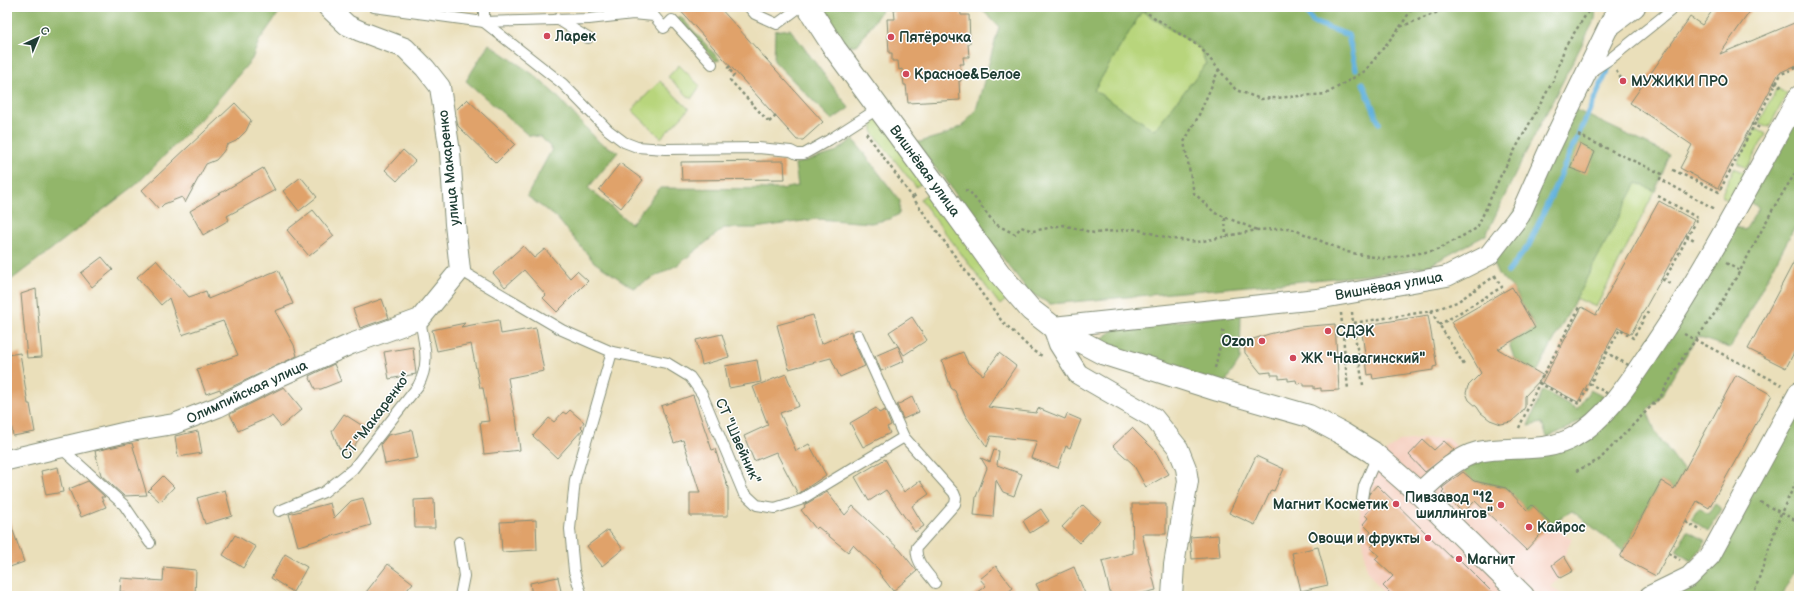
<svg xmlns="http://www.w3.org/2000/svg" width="1806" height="603" font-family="'Balsamiq Sans',sans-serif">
	<rect width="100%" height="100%" fill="#fff"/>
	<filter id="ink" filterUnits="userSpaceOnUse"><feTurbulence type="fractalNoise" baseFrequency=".025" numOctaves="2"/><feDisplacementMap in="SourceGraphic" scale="8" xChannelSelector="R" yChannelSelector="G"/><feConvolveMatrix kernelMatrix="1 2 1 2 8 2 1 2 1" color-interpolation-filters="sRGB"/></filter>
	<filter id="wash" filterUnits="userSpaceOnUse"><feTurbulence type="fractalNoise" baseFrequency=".012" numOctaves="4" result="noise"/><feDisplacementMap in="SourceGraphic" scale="16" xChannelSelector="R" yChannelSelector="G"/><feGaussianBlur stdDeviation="0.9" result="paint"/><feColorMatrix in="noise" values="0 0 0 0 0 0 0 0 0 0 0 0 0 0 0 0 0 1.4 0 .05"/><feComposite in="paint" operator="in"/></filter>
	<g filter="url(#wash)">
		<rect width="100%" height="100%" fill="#eadfba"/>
		<!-- built -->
		<path fill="#f6d2c3" d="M1447,437L1475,464L1462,471L1474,481L1506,488L1527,510L1532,505L1551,523L1572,539L1564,556L1552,565L1560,578L1551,587L1564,596H1386L1366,570L1358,491L1370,466L1399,441Z"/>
		<!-- green -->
		<g fill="#b8d57b" stroke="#6c8958">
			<path d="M1142,11L1200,48L1206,64L1154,130L1094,90Z"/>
			<path d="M679,65L700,86L691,99L668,77Z"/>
			<path d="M660,81L689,109L661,138L632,110Z"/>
			<path d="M1777,88L1787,94L1769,127L1759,123Z"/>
			<path d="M879,116L926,180L916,187L873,133V120Z"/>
			<path d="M1755,128L1766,134L1747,168L1737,163Z"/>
			<path d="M1734,168L1744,173L1728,200L1721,196Z"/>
			<path d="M1637,182L1655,191L1596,307L1576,298Z"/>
			<path d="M933,190L1010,296L1000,305L920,199Z"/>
		</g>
		<!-- forest -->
		<g fill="#92b66b" stroke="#587a50" fill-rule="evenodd">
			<path d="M7,7H279L278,14L259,41L252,59L210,109L137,184L7,283Z"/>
			<path d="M823,7H884L858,44C839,53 829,20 823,7Z"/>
			<path d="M979,7H1596L1595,19L1523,158L1486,235L1428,266L1368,275L1050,304L1029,292L969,214L944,177L913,144L947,134L962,126L976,110L999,27ZM1142,11L1200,48L1206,64L1154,130L1094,90Z"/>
			<path d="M680,16L720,60L715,61L677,19Z"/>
			<path d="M790,29L849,108L832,120L774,61L775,31Z"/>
			<path d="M489,44L534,75L558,97L599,142L618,152L588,188L631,224L660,188L781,189L798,186L795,164L834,153L853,139L900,201L899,214L890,219L871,223L817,219L755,228H724L679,264L633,288L594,262L556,217L527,196L552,149L541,137L528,135L466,81Z"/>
			<path d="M1799,106V219L1730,348L1697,337L1661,396L1647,411L1656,433L1684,471L1674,489L1661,481L1623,551L1572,511L1551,523L1532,505L1527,510L1506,488L1474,481L1462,471L1483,460L1577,444L1732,226L1745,230L1759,208L1748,200Z"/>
			<path d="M1572,108L1670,155L1655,191L1637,183L1537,372L1514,358L1509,343L1535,327L1512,287L1498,274L1490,256Z"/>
			<path d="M1241,314L1240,360L1224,384L1096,343L1115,329Z"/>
			<path d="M1543,390L1577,409L1590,390L1604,397C1588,418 1571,428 1547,437L1542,423L1528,426Z"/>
			<path d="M1799,406V560L1782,596H1668L1692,584Z"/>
			<path d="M1715,504L1722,509L1708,531L1691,519L1699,508L1708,514Z"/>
			<path d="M1687,531L1706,541L1692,561L1676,551Z"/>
		</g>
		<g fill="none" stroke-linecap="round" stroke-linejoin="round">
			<!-- stream -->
			<g stroke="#63b2dd" stroke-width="5.5">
				<path d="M1303,7L1313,22L1348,35L1356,69"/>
				<path d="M1363,83L1379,123"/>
				<path d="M1579,133L1610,65"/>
				<path d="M1508,272L1529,245L1577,138"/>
			</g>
		</g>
		<g id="blocks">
			<!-- building -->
			<g fill="#e0a26b">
				<path d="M677,7H719L823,122L803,140H797Z"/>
				<path d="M910,7H960L961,15H969L970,43L968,44L969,57H963L964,64H960L961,81H959L960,100L908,103L906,85H904L902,69L899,70L898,61H892V53H889L887,19H895L894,9Z"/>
				<path d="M1715,7H1753L1720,54L1799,21V64L1779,73L1718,188L1680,168L1692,145L1630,103L1690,17L1702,25Z"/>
				<path d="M467,99L515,144L496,163L458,126L455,111Z"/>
				<path d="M235,103L251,120L246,131L236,141L227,145L223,152L216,160L206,164L185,203L182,197L164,204L159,209L142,190Z"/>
				<path d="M1580,144L1595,152L1586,174L1570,168Z"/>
				<path d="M403,150L415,161L397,181L385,170Z"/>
				<path d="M784,161L785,179L682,180L681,162Z"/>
				<path d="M620,163L643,180L621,208L599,190Z"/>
				<path d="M263,168L275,190L227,216L229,220L203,235L190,211Z"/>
				<path d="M301,177L317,197L299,211L283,191Z"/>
				<path d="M1659,201L1694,220L1631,334L1618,327L1578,402L1542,383L1582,307L1596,315Z"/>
				<path d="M313,210L334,236L309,256L287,230Z"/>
				<path d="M523,246L534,258L545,249L570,278L577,271L588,281L557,312L543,298L546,295L524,270L505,287L493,273Z"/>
				<path d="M1799,252V343L1786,368L1748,349Z"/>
				<path d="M102,257L113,270L92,287L81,273Z"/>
				<path d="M156,260L189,297L206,291L208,299L278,270L293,304L275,311L294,345L297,356L221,392L220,389L206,394L197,369L238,355L223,321L182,335L169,298L161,305L137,277Z"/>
				<path d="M1512,287L1535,328L1498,349L1544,376L1525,396V407L1521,413L1511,422L1501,424L1490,420L1481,413L1477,407L1469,400L1466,393L1468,386L1481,373L1451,322Z"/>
				<path d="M36,289L42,357L27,358L21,294Z"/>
				<path d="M382,299L389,318L360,328L353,309Z"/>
				<path d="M813,315L821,344L851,331L852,338L865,366L840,377L831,358L789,369L777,325Z"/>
				<path d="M1428,315L1437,366L1433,367V370L1373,379L1372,374L1368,375L1361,326Z"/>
				<path d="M912,317L927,340L904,355L889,332Z"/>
				<path d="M499,320L501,334L536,328L544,371L508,378L515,417H516L520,450L484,454L480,422L489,421L483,388H480L471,344L437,351L432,330L465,323L461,327Z"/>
				<path d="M1335,324L1339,390L1321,391V388L1314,389V386H1304V383L1297,384L1296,380L1288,381V378L1279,379V375H1271V372L1261,373L1245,353L1244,342L1269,334L1299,327Z"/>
				<path d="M722,334L729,357L702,365L696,340Z"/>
				<path d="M898,346L904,361L881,371L875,356Z"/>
				<path d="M413,347L416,374L389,379L384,352Z"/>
				<path d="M963,352L968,363L983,375L999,353L1016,366L988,407L1036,413L1038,408L1065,419L1067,414L1081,420L1070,448L1066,446L1058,468L1031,458L1037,441L991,436L987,447L965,415L955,391L951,388L942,361Z"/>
				<path d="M20,353L28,404H30L35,432L13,436L7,398V355Z"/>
				<path d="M757,360L761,382L729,388L725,366Z"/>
				<path d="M334,364L341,381L321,389H315L309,376Z"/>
				<path d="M786,374L799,406L780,413L796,451L809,444L826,475L798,494L776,452L754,461L744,436L768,425L753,387Z"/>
				<path d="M1736,375L1772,395L1709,508L1697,501L1656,576L1620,557L1661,481L1674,489Z"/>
				<path d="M284,387L302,409L281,427L272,416L238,431L230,414Z"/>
				<path d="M693,395L712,450L715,449L728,488V516H690V493H700L683,440L674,443L661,406Z"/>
				<path d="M912,397L919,412L903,419L897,405Z"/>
				<path d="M876,408L879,413L885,410L891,425L887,427L890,433L863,447L850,423Z"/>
				<path d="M570,410L584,422L581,427L583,429L557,458L533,436L549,418L554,422L563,412L566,414Z"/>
				<path d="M344,414L366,428L349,454L339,448L332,431Z"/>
				<path d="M1132,428L1155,451L1169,474L1146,487L1133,464L1113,446Z"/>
				<path d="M412,430L418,458L385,464L381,444L388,435Z"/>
				<path d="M198,431L202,453L178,457L175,436Z"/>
				<path d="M1423,440L1434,450L1444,441L1454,450L1425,472L1409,455Z"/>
				<path d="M132,443L147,495L124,496L101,475L95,451Z"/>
				<path d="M994,450L999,451L997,465L1022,474L1014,496L1003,492L996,480L993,517L974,515L976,497L987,468L981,458L990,462Z"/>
				<path d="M1256,456L1284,469L1274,491L1271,490L1255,525L1229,513Z"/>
				<path d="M885,459L904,492L920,481L929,494L912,506L924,526L915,532L886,490L869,501L855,477Z"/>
				<path d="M58,467L63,492L46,495L41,471Z"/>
				<path d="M1463,472L1474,481L1506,488L1527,510L1532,505L1551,523L1526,550L1475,501L1463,513L1442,492L1444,490L1442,488Z"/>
				<path d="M163,476L174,487L160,502L148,491Z"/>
				<path d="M88,481L105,497H101L106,507L81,517L69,489Z"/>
				<path d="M1377,485L1426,533L1452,558L1455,555L1496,596H1393L1383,586L1393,576L1375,559L1379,555L1370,548L1374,544L1367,537L1371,532L1363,524L1368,518L1365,515L1371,508L1366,504L1369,494Z"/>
				<path d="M225,490L232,516L205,524L197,498Z"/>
				<path d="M827,492L845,515L853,506L900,550L917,571L893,591L879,573L880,571L853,545L848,552L818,527L816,529L801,510L805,507L804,505Z"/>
				<path d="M363,498L371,525L298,546L289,514L330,503L334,518L351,501Z"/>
				<path d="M434,499L435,528H415L414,500Z"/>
				<path d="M1132,504H1166V534H1142L1156,590L1133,596H1111L1102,561L1133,553Z"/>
				<path d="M1083,505L1100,521L1079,543L1062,527Z"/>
				<path d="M1041,509L1049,521L1030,533L1023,521Z"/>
				<path d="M7,519H9L24,562L7,568Z"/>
				<path d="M536,520L537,550L502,552L500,522Z"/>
				<path d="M608,530L623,549L602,566L587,546Z"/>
				<path d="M235,535L256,547L243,568L223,555Z"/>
				<path d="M1218,535L1220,557L1192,559L1190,537Z"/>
				<path d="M1318,547L1328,585L1301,591L1292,553Z"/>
				<path d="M285,554L307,567L293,592L271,578Z"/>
				<path d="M1564,556L1573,571L1560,578L1552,565Z"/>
				<path d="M388,564L413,583L402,596H363Z"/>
				<path d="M996,566L1013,588L1003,596H971L986,586L980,579Z"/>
				<path d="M164,567L196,570L195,596L149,594V596H125V592H120L121,578L163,581Z"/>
				<path d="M1074,567L1086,596H1042L1036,584Z"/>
				<path d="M558,577L562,596H532L530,583Z"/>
			</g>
		</g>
	</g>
	<g filter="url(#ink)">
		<use href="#blocks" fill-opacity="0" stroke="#848e77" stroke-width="1"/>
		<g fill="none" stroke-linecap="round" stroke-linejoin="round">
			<defs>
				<g id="service">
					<path d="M374,7L484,22L589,19L633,14L654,16L664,28L672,20L712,64"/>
					<path d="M484,7V22L563,84L608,130L624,142L637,147L665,149L758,148L791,151L797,154H804L829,140L879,108"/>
					<path d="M749,7L755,14L777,24L800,7"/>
					<path d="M557,19L588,38"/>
					<path d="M1590,72L1610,59L1675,7"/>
					<path d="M460,270L562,330L612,352L667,363L690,377L702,394L743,492L757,505L775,508L800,500L904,437"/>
					<path d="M858,335L904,437L954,493L956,498L955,504L917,547C914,561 927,572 935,583"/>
					<path d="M61,448L124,505L150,543"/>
					<path d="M1362,499L1364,486L1377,456"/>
					<path d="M279,511L324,492L353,469L418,386C431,362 424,345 420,319"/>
					<path d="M459,542L464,576L460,596"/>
					<path d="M582,596L574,571L570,529L575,480L612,352"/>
				</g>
				<g id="minor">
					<path d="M1610,26L1635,7"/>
					<path d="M7,460L131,431L174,424L218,407L280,376L351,344L420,319L460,270L455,224L450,152L440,87L425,68L405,48L360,31L347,25L328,7"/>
					<path d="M1419,493C1436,478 1455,458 1478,452C1509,445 1545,454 1574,437C1607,419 1632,378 1653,347C1707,267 1751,181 1799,96"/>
					<path d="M1172,596L1174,565L1188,481L1186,468L1178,448L1154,418L1078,374L1059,344L1053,327L1317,299L1447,276L1489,255L1520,215L1549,150L1618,7"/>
					<path d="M1650,596L1689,577L1710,556L1799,392"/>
				</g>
				<path id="tertiary" d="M808,7L835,49L934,183L999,273L1031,310L1053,327L1102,353L1218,390L1309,416L1343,434L1372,452L1419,493L1523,596"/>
			</defs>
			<!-- service casing -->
			<use href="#service" stroke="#848e77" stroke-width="12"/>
			<!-- minor casing -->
			<use href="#minor" stroke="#848e77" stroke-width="22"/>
			<!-- tertiary casing -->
			<use href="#tertiary" stroke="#848e77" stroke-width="24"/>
			<!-- path -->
			<g stroke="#848e77" stroke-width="2.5" stroke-dasharray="3 3" stroke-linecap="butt">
				<path d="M1138,7L1200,47L1236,90L1261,99L1326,94L1365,71L1400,27L1451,7"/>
				<path d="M1400,27L1413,7"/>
				<path d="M730,66L728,68L734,75L730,80L769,122"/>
				<path d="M1794,66L1799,72"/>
				<path d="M1219,69L1198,117L1184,142L1194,193L1215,213L1257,230"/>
				<path d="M1616,71L1623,81"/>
				<path d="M1774,82L1783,88"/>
				<path d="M769,122L776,116"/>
				<path d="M1751,124L1760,128"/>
				<path d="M866,133L1001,320L1033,351L1044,357"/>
				<path d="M1578,135L1662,174L1660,179L1715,209"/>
				<path d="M1673,170L1719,192L1781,74L1799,67"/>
				<path d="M965,190L970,192L995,224L1015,234L1021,227L1033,231L1063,225L1094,233L1135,229L1173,239L1198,242L1257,230L1290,228L1347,252L1385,259L1437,250L1477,228L1501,175L1553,81L1565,47L1591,7"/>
				<path d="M1658,196L1698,218L1665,279"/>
				<path d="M913,197L918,194"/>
				<path d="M1225,218L1226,237"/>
				<path d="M1686,235L1696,241"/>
				<path d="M1726,263L1740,271"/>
				<path d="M1662,279L1670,284"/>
				<path d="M1431,311L1464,365"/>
				<path d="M1352,312L1353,323L1431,311L1457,302L1498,274"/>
				<path d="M1341,313L1348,390"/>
				<path d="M1353,323L1363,385"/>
				<path d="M1439,325L1502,287L1495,276"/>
				<path d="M1684,334L1782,385"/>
				<path d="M1793,353L1799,356"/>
				<path d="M1215,368L1224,328"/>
				<path d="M1539,383L1579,404L1620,329L1633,338L1649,310"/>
				<path d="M1519,428L1540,381L1580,307"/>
				<path d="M1576,471L1599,460L1661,396L1683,357L1715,313L1740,271L1774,207L1799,167"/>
				<path d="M1760,502L1799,522"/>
				<path d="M1686,522L1702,531"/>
				<path d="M1669,553L1680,560"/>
				<path d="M1753,596L1781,513L1799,476"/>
			</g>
			<!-- service -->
			<use href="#service" stroke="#fff" stroke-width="10"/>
			<!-- minor -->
			<use href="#minor" stroke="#fff" stroke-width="20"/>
			<!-- tertiary -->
			<use href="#tertiary" stroke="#fff" stroke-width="22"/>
			<!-- path-bridge -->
			<g stroke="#848e77" stroke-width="2.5" stroke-dasharray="3 3" stroke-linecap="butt">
				<path d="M1605,352L1632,367"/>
				<path d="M1589,383L1610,395"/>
			</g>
		</g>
	</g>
	<!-- markers -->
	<g fill="#d1495b" stroke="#fff" stroke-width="1.5">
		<circle cx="547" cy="36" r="4"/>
		<circle cx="891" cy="37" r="4"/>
		<circle cx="906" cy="74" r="4"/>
		<circle cx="1623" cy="81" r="4"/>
		<circle cx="1328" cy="331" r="4"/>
		<circle cx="1262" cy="341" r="4"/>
		<circle cx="1293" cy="358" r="4"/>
		<circle cx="1396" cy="504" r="4"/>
		<circle cx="1501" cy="505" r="4"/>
		<circle cx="1529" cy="527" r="4"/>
		<circle cx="1428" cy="538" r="4"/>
		<circle cx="1459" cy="559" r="4"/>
	</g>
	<g text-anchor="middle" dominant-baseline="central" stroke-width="3" stroke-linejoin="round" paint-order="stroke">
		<!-- poi labels -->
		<g font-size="14" font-weight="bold" fill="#1f3d34" stroke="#fff" text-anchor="start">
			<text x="555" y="36">Ларек</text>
			<text x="899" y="37">Пятёрочка</text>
			<text x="914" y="74">Красное&amp;Белое</text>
			<text x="1631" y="81">МУЖИКИ ПРО</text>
			<text x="1336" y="331">СДЭК</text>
			<text x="1254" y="341" text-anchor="end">Ozon</text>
			<text x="1301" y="358">ЖК "Навагинский"</text>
			<text x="1493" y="497" text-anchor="end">Пивзавод "12<tspan x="1493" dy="16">шиллингов"</tspan></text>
			<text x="1388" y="504" text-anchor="end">Магнит Косметик</text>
			<text x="1537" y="527">Кайрос</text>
			<text x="1420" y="538" text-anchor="end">Овощи и фрукты</text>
			<text x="1467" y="559">Магнит</text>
		</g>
		<!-- street labels -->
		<g font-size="14" fill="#1f3d34" stroke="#fff">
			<text transform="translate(449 168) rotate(-96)">улица Макаренко</text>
			<text transform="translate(925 171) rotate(54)">Вишнёвая улица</text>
			<text transform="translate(1389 286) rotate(-10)">Вишнёвая улица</text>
			<text transform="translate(247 392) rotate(-25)">Олимпийская улица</text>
			<text transform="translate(376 416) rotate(-53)">СТ "Макаренко"</text>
			<text transform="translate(738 441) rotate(66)">СТ "Швейник"</text>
		</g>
	</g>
	<!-- margin -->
	<rect width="1806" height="603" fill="none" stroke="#fff" stroke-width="24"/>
	<!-- north arrow -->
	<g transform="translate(38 38) rotate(44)" stroke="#ffffff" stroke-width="3" paint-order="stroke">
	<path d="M0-3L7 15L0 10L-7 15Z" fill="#1f3d34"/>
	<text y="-6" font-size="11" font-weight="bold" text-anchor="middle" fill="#1f3d34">С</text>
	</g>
</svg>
